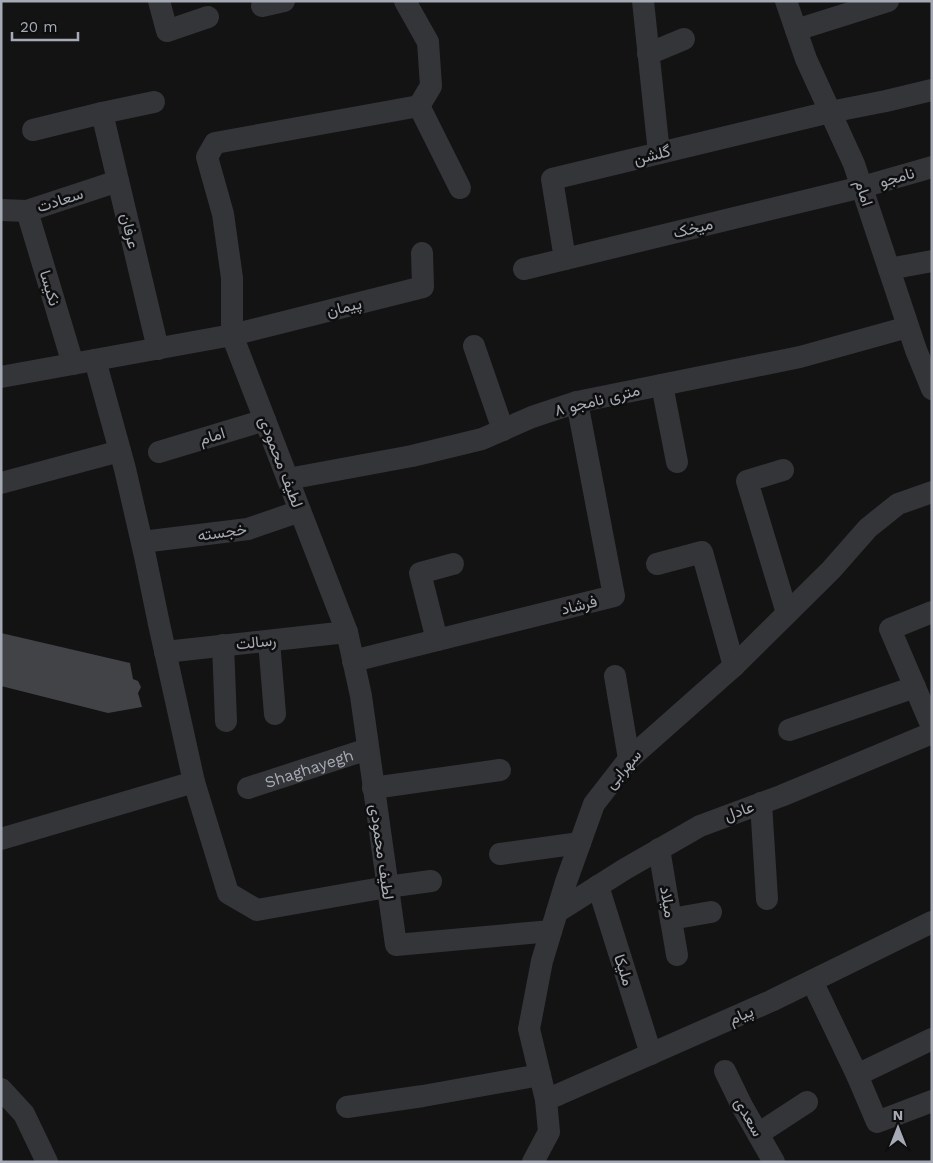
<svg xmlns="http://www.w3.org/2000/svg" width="933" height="1163" font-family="'Work Sans',Vazirmatn,sans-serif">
	<rect width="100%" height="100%" fill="#131314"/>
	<!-- building -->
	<path fill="#424347" d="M1,633L130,663L133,679L138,681L141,687L138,693L142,707L108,713L1,686Z"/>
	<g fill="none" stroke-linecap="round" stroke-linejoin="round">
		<!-- minor -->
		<g stroke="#343539" stroke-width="22">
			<path d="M159,1L167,31L208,17"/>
			<path d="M405,1L428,42L431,86L419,106L215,143L207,157L223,214L232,278V335L347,632L361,696L396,945L551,931"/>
			<path d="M643,1L659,153"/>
			<path d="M786,1L806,59L854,164L916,350L932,389"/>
			<path d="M262,6L284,1"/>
			<path d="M796,30L888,1"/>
			<path d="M648,54L684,39"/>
			<path d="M419,106L460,188"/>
			<path d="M102,113L158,349"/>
			<path d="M33,130L102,113L154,102"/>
			<path d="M1,210L27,211L118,181"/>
			<path d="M27,211L73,364"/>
			<path d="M565,259L552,179L830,112L886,101L932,90"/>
			<path d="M524,269L862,187L932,167"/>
			<path d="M889,269L932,261"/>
			<path d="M474,346L503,430"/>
			<path d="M95,360L125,469L145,556L159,624L194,782L228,893L257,910L387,887L431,881"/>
			<path d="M1,377L232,335L423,287L422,253"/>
			<path d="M662,385L677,462"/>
			<path d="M159,452L265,420"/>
			<path d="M783,470L747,481L787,613"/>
			<path d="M288,479L412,456L482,439L532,417L577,402L800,357L908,327"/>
			<path d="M1,483L120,451"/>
			<path d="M142,542L248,529L300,511"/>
			<path d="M657,564L702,552L734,666"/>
			<path d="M932,612L890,629L932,727"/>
			<path d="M437,640L420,573L453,564"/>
			<path d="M269,641L275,714"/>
			<path d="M223,645L226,721"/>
			<path d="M165,652L347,632"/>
			<path d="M353,661L614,596L577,402"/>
			<path d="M615,676L629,759"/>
			<path d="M789,730L915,687"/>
			<path id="s1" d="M248,788L368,749"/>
			<path d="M373,788L500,770"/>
			<path d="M761,803L767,899"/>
			<path d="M1,839L194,782"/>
			<path d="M659,849L677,955"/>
			<path d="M500,854L580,843"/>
			<path d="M598,886L651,1054"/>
			<path d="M557,912L625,869L700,826L781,796L932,733"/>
			<path d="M671,919L711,912"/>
			<path d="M812,981L857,1075L877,1122L932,1101"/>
			<path d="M725,1071L742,1106L774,1162"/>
			<path d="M857,1075L932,1039"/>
			<path d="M1,1089L24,1114L47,1162"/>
			<path d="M546,1100L771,1001L932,922"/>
			<path d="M347,1107L423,1096L540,1075"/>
			<path d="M758,1134L807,1102"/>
			<path d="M533,1162L549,1132L546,1100L529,1029L542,961L566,882L594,804L629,759L734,666L831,570L868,528L898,504L932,492"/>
		</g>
	</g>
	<g text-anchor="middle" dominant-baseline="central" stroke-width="5" stroke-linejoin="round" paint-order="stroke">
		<!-- street labels -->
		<g font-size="16" fill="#a5aab4" stroke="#0e0e0f">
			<text transform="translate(652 155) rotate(-14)">گلشن</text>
			<text transform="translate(897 177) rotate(-16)">نامجو</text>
			<text transform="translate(864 193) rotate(72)">امام</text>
			<text transform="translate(60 200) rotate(-18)">سعادت</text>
			<text transform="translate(693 228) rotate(-14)">میخک</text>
			<text transform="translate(130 231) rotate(77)">عرفان</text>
			<text transform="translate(50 288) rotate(73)">نکیسا</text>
			<text transform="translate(344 307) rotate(-14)">پیمان</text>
			<text transform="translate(597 400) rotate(-14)">۸ متری نامجو</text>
			<text transform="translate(212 436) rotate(-17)">امام</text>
			<text transform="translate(281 462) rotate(69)">لطیف محمودی</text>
			<text transform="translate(222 532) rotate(-8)">خجسته</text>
			<text transform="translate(579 605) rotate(-14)">فرشاد</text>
			<text transform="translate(256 642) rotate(-6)">رسالت</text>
			<text stroke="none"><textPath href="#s1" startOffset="64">Shaghayegh</textPath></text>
			<text transform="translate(623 769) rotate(-49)">سهرابی</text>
			<text transform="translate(739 811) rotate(-20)">عادل</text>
			<text transform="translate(382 852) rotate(82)">لطیف محمودی</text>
			<text transform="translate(668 902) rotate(81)">میلاد</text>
			<text transform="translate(624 970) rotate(72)">ملیکا</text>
			<text transform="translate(741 1015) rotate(-24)">پیام</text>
			<text transform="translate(749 1117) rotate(61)">سعدی</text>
		</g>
	</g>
	<!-- border -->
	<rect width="933" height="1163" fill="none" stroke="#a5aab4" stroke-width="5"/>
	<!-- north arrow -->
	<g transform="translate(898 1128)" stroke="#0e0e0f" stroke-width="4" paint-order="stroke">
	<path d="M0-4L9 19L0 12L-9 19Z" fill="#a5aab4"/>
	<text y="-8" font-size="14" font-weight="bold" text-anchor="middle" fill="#a5aab4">N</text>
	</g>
	<!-- scale -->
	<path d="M12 32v8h66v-8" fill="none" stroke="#a5aab4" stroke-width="2.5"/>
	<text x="20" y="32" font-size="15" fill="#a5aab4" stroke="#0e0e0f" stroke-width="4" paint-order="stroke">20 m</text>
</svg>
